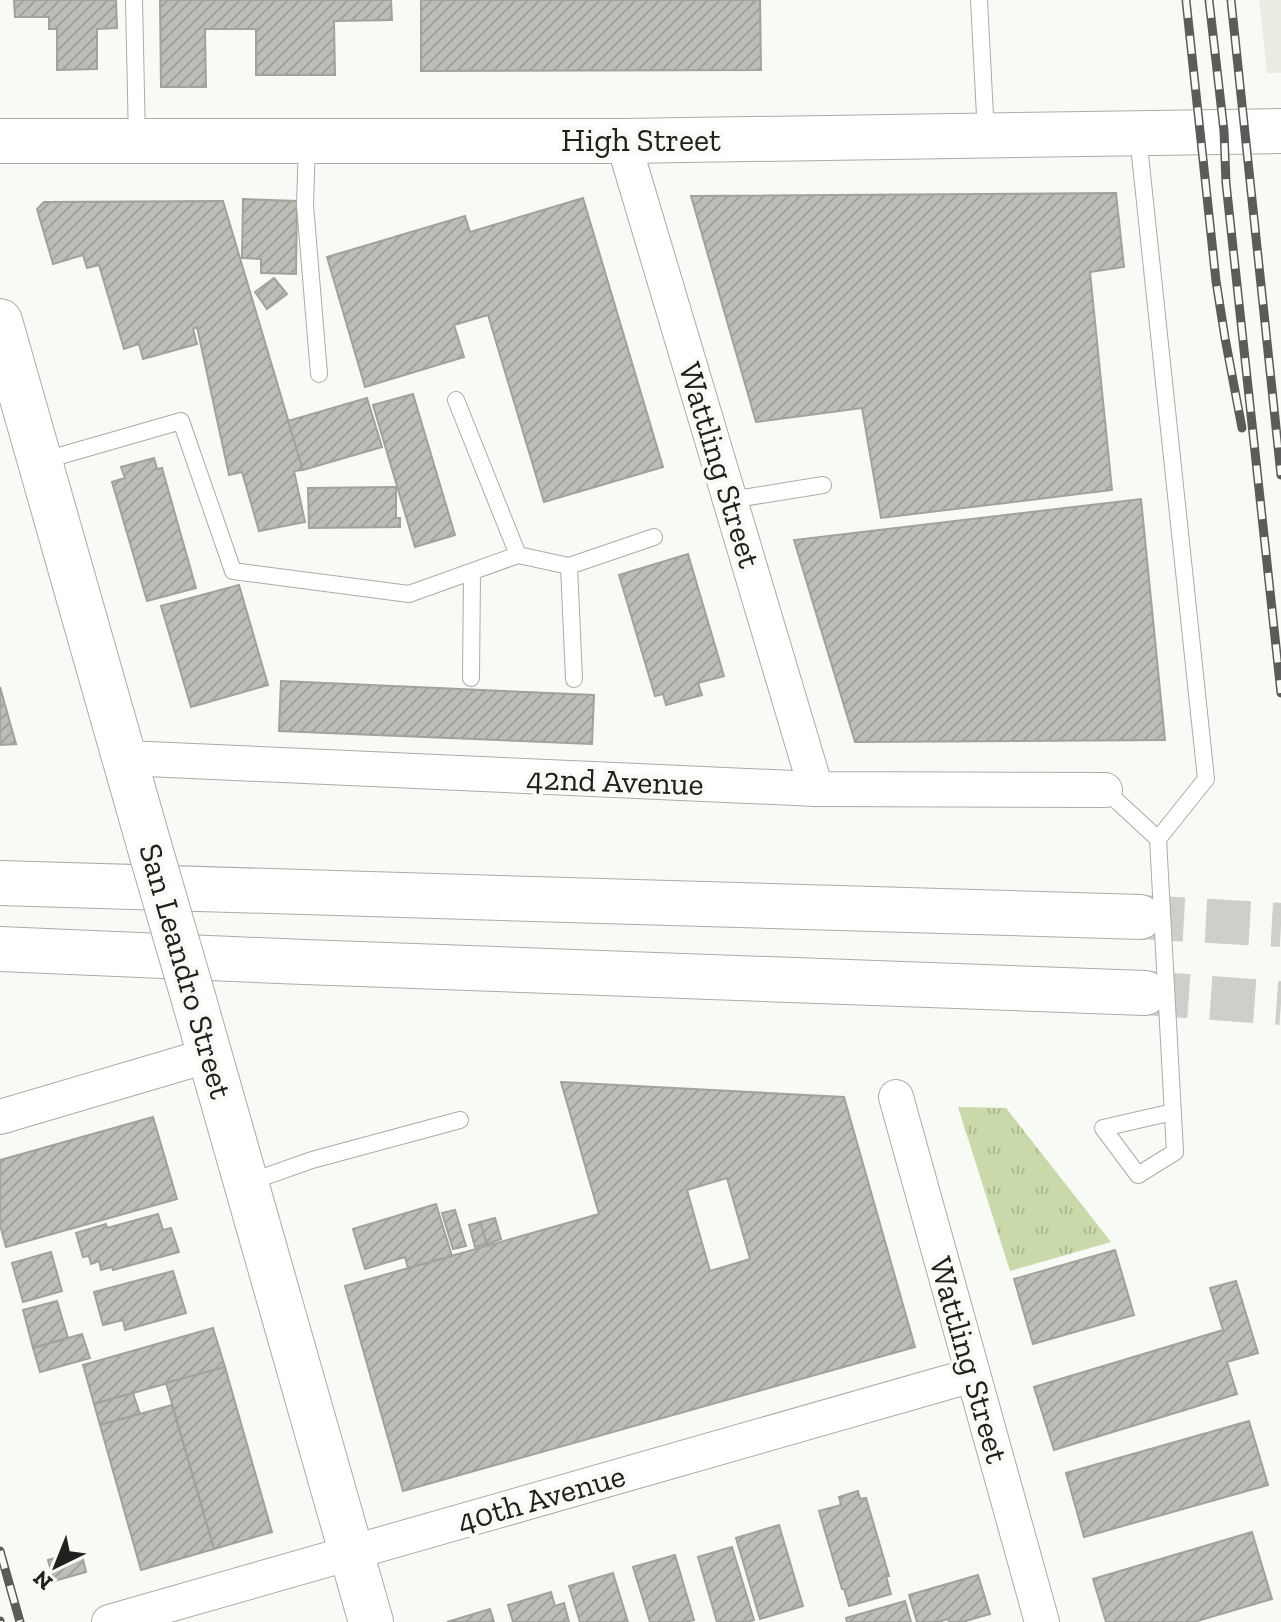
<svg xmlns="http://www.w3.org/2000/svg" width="1281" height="1622" font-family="'Zilla Slab',serif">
	<defs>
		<pattern id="grass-tufts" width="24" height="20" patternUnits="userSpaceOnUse" patternTransform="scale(2)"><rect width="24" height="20" fill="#c9d9aa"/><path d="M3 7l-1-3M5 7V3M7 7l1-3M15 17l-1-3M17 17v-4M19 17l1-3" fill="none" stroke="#acba92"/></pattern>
		<pattern id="building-hatch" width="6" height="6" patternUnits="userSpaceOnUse" patternTransform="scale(2)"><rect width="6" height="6" fill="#bbbdb7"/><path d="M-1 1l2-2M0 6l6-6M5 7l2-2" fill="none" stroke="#a0a29d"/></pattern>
	</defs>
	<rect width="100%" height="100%" fill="#f8faf5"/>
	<!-- built -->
	<path fill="#eaeee2" d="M1259,0H1281V73H1267Z"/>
	<!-- grass -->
	<path fill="url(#grass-tufts)" d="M958,1107L1006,1108L1111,1242L1010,1271Z"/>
	<!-- building -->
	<g fill="url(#building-hatch)" stroke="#a0a29d" stroke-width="2" fill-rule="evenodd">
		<path d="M14,0H116L117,28L97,29V69L57,70V29H49V17H15Z"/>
		<path d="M160,0H391L392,20L334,21L335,75H256V29H205L206,87H161Z"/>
		<path d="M421,0H760L761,70L421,71Z"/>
		<path d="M1116,193L1124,267L1090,272L1112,490L881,518L862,408L756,422L691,196Z"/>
		<path d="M583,198L663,467L544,502L488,315L454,325L464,357L365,387L327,257L465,216L470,232Z"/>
		<path d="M243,199L297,201L296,274L261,273V259L242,258Z"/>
		<path d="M223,201L303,470L294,471L305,522L259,531L242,472L229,475L197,327L193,329L197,344L143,359L139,344L124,349L99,265L87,268L83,255L53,264L37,209L44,202Z"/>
		<path d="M274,278L287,294L267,309L255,292Z"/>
		<path d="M413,394L455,535L415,547L373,405Z"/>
		<path d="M367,398L382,447L303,470L288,421Z"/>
		<path d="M154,458L157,469L162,468L196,588L147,601L112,482L125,478L121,467Z"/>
		<path d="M396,487V518H400V527L309,528L308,488Z"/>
		<path d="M1141,499L1165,740L855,742L794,540Z"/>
		<path d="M688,554L724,676L698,683L702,695L666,705L663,694L655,696L619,575Z"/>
		<path d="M239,585L268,685L191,707L161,606Z"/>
		<path d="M281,681L594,695L592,744L279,731Z"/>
		<path d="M0,687L16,744L0,745Z"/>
		<path d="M561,1082L844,1097L915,1347L403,1491L345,1286L599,1214ZM727,1178L750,1259L710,1271L687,1190Z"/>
		<path d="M153,1117L177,1199L6,1247L0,1225V1160Z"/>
		<path d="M436,1204L452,1256L408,1268L405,1257L365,1269L353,1229Z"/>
		<path d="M455,1210L466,1246L453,1249L442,1213Z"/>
		<path d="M158,1214L163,1230L171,1228L179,1252L113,1270L112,1267L101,1270L99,1261L91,1264L89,1256L83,1257L76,1233L106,1224L107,1228Z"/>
		<path d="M495,1218L501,1239L487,1244L480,1222Z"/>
		<path d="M480,1222L487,1244L475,1247L469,1225Z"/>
		<path d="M1115,1250L1134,1315L1033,1344L1014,1279Z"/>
		<path d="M51,1252L62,1291L23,1302L12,1263Z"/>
		<path d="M173,1271L186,1313L125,1330L123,1320L103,1325L94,1292Z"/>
		<path d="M1236,1281L1258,1353L1227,1362L1237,1394L1054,1450L1034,1387L1223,1330L1210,1288Z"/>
		<path d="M57,1301L68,1338L33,1348L23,1310Z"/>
		<path d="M213,1328L225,1367L94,1404L83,1365Z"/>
		<path d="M82,1334L90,1358L40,1372L33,1348Z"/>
		<path d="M225,1367L272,1532L214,1549L166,1383Z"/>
		<path d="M133,1393L140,1414L100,1425L94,1404Z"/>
		<path d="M172,1405L214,1549L141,1570L100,1425Z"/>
		<path d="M1249,1421L1268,1485L1084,1537L1066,1473Z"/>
		<path d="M858,1491L860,1499L866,1498L889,1576H886L891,1594L849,1606L844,1589H842L819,1511L841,1505L839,1497Z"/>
		<path d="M779,1525L803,1606L760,1619L736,1538Z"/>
		<path d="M1252,1532L1272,1599L1194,1622H1106L1093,1579Z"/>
		<path d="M732,1547L754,1620L747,1622H717L698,1557Z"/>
		<path d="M81,1551L86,1572L54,1581L48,1560Z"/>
		<path d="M675,1555L694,1620L685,1622H650L633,1567Z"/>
		<path d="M613,1573L628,1622H580L569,1586Z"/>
		<path d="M978,1575L990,1614L962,1622H949L948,1619L938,1622H917L909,1595Z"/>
		<path d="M551,1592L555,1606L564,1603L569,1622H513L508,1605Z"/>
		<path d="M905,1601L911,1622H847L846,1618Z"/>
		<path d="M490,1609L494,1622H447Z"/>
	</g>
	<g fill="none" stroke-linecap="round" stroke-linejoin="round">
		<!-- highway-tunnel -->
		<g stroke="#cdcfca" stroke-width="44" stroke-dasharray="44 22" stroke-linecap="butt">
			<path d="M1140,917L1281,925"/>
			<path d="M1145,993L1281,1003"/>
		</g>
		<defs>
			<g id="lane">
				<path d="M134,0L137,140"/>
				<path d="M979,0L986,135"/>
				<path d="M1138,136L1206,779L1158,839"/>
				<path d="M307,143L305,205L319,374"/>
				<path d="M42,461L181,421L233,571L409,594L518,555L456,400"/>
				<path d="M730,500L823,485"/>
				<path d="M518,555L569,566L654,537"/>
				<path d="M569,566L574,679"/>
				<path d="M471,678L472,572"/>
				<path d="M1105,790L1158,839L1175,1152L1138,1175L1103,1128L1173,1112"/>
				<path d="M247,1183L312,1160L460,1120"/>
			</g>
			<g id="street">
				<path d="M623,141L816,789"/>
				<path d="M125,758L816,789L1105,790"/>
				<path d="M896,1097L1042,1622"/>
				<path d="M0,1117L210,1055"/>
				<path d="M109,1622L973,1375"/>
			</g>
			<g id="secondary">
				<path d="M0,141H623L1281,131"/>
				<path d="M0,321L149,845"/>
				<path d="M194,1000L371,1622"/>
			</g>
			<g id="highway">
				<path d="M0,883L1140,917"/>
				<path d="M0,949L304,962L1145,993"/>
			</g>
		</defs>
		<!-- lane casing -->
		<use href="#lane" stroke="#abaca7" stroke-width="18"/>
		<!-- street casing -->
		<use href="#street" stroke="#abaca7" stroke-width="36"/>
		<!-- secondary casing -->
		<use href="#secondary" stroke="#abaca7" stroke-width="46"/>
		<!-- highway casing -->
		<use href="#highway" stroke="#abaca7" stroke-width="46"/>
		<!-- lane -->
		<use href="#lane" stroke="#fff" stroke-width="16"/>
		<!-- street -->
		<use href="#street" stroke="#fff" stroke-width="34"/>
		<!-- secondary -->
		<use href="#secondary" stroke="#fff" stroke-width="44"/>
		<!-- highway -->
		<use href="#highway" stroke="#fff" stroke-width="44"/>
		<defs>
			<g id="rail">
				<path d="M1186,0L1216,281L1225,338L1242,428"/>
				<path d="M1209,0L1224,131L1226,183L1281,693"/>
				<path d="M1231,0L1281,475"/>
				<path d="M0,1551L20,1622"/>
				<path d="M0,1621V1622"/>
			</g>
		</defs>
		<!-- rail casing -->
		<use href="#rail" stroke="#5b5c59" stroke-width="9"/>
		<!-- rail -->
		<use href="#rail" stroke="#f8faf5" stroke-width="6" stroke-dasharray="18" stroke-linecap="butt"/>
		<defs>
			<path id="secondary-bridge" d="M149,845L194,1000"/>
		</defs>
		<!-- secondary-bridge casing -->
		<use href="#secondary-bridge" stroke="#abaca7" stroke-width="46" stroke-linecap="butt"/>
		<!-- secondary-bridge -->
		<use href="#secondary-bridge" stroke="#fff" stroke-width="44"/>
	</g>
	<g text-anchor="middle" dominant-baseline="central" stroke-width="8" stroke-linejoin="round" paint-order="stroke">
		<!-- street labels -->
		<g font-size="32" fill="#20211f" stroke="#f8faf5">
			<text x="641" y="140">High Street</text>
			<text transform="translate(720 465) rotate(73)">Wattling Street</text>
			<text transform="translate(615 781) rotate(2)">42nd Avenue</text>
			<text transform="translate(186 971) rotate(74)">San Leandro Street</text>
			<text transform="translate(969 1360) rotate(74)">Wattling Street</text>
			<text transform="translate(541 1498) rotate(-16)">40th Avenue</text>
		</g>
	</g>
	<!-- north arrow -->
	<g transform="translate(56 1566) rotate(223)" stroke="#f8faf5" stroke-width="6" paint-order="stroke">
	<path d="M0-6L14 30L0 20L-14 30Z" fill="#20211f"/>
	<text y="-12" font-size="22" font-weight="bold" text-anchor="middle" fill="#20211f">N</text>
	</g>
</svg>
